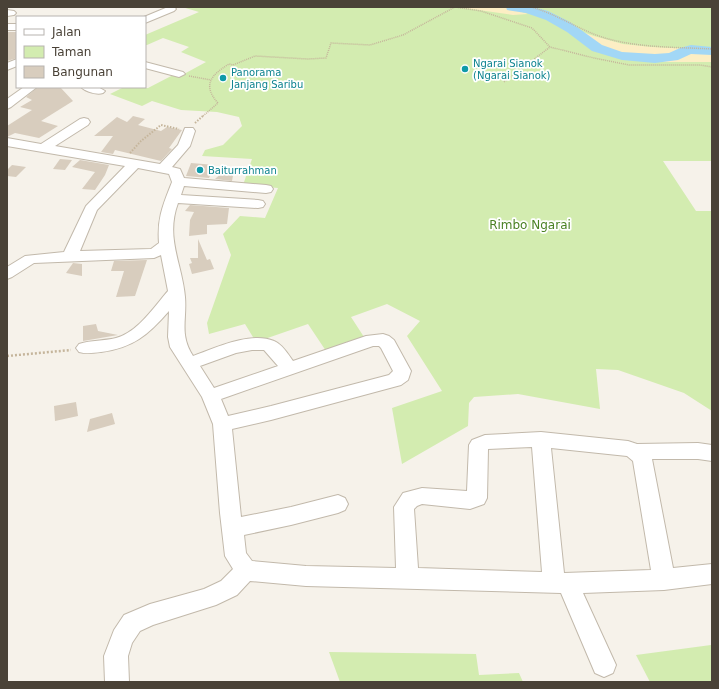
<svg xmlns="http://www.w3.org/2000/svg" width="719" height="689" font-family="'DejaVu Sans',sans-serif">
	<rect width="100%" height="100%" fill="#f6f2ea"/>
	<!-- green -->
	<g fill="#d3ecb0">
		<path d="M182,7H712V161H663L696,211H712V411L684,393L618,370L596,369L600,409L518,394L474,397L469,403L468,426L402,464L392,408L442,391L407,336L420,321L387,304L351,317L364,337L326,351L308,324L256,342L245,324L209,334L207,323L231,255L223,234L240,216L265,218L278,188L243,185L252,159L202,156L205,150L223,145L242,126L239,117L217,112L181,110L152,101L142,106L110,94L124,87L148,88L177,73L184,74L206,62L181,52L189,47L163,38L147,45H145V35L199,12Z"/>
		<path d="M711,645L712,646V682H650L636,655Z"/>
		<path d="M329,652L476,654L479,675L519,673L523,682H340Z"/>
	</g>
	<!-- sand -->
	<g fill="#fceec4">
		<path d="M458,7H507L528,14L513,15Z"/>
		<path d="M549,20L594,36L623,44L652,47L712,50V62H657L597,52L577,36Z"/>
	</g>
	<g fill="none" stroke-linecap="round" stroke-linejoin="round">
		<!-- river -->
		<path fill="#a2d7f6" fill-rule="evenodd" d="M506,7H533L548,11L570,22L602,45L622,52L655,54L669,53L680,48L691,45L712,47V55L691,54L678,60L655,63L622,60L592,51L567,32L546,20L526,13L507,10Z"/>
	</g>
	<!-- building -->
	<g fill="#d8cdbe">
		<path d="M7,32H17V58L7,61Z"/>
		<path d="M38,87H60L73,101L41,121L58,126L39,138L15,133L7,137V126L32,110L20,107L32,100L26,97Z"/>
		<path d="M133,116L145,119L138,125L161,131L167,127L182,130L169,148L172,149L161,161L115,150L113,154L101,152L113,136H94L117,117L127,122Z"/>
		<path d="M60,159L72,160L65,170L53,169Z"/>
		<path d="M80,160L109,165L105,175L95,190L82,189L95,172L72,167Z"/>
		<path d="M191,163L215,165L209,178L186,176Z"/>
		<path d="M12,165L26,167L16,177L7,176V170Z"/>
		<path d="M234,170L232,181L215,179L224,171Z"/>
		<path d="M190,205L229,208L227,224L207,225V234L189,236L190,220L194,212L185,211Z"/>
		<path d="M198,239L207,260L210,259L214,269L192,274L189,264L192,263L190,258H198Z"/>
		<path d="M147,260L135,296L116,297L124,271H111L114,261Z"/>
		<path d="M73,263L82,264V276L66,273Z"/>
		<path d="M96,324L98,331L118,335L83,341V326Z"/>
		<path d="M76,402L78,416L55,421L54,406Z"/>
		<path d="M112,413L115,424L87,432L90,419Z"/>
	</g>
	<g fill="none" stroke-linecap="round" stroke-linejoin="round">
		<defs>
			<g id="minor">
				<path d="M168,7H174L176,9L174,11L145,23V17H144Z"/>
				<path d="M7,10L14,11L16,13L14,15L7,16Z"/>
				<rect x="7" y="24" width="10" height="6"/>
				<path d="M17,59V66L7,70V63Z"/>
				<path d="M145,62L183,72L185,74L179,77L145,68Z"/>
				<path d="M24,87H37L11,107L7,109V99Z"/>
				<path d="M81,87H98L105,91L103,93C97,95 86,92 81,87Z"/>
				<path d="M84,118L88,119L90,122L88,125L55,146L160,164L178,145L185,128H193L195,131L190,146L172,167L180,169L184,178L266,185L271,186L273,189L271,192L266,193L184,186L181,195L258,200L263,201L265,204L263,207L258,208L178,203C165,238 182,263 185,297C187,320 179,334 193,356C215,348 251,331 274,341C282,344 288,354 293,361L366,336L383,334L389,336L394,340L411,371L408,380L401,385L271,420L232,429L241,517L291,507L338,495L345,498L348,504L345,510L338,513L291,525L244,535L246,553L252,561L306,566L396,568L394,507L403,493L422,488L467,491L469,445L472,440L485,435L541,432L628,441L637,444L698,443L712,445V461L698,459H652L673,568L712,564V584L664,590L583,593L616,665L613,673L604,677L595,673L561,593L306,586L250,581L237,595L216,605L153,625L140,631L132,643L128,656L129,682H105L104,656L114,630L124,615L150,604L204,589L221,581L233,569L225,556L220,513L213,424L202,397L170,347L168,337L169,311C148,335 133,348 101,352C93,353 86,354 79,352L76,348L79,344C91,340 104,341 116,338C138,332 154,307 168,291L161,255L154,258L34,263L12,277L7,279V267L25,256L64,252L86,206L125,166L7,146V138L41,144L80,119ZM138,168L169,174L172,182C163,205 157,218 159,243L151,249L80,251L97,210ZM373,346H379L381,348L393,371L389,375L271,406L228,416L221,399ZM252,350H264L278,366L214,388L200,366L236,353ZM532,447L542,572L418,568L414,509L417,506L422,504L470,509L484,504L487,498L488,449ZM551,448L627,456L633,461L651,570L564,573Z"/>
			</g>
		</defs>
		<!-- minor casing -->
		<use href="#minor" stroke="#c2b9ab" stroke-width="2"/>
		<!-- path-far2 -->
		<g stroke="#c5b59b" stroke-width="1.5" stroke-dasharray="1 1" stroke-linecap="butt">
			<path d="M414,7H455L481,11L532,28L550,47L594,58L629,65H700L712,67"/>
			<path d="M531,7C557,14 579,30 605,38C639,48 676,47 712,49"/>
			<path d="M189,76L211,80"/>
			<path d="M504,82L550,47"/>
			<path d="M203,116L218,103C202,85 211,75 229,64L233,65L255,56L308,59L326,58L331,43L370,45L403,35L455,7"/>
		</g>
		<!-- path-far1 -->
		<g stroke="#c5b59b" stroke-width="2" stroke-dasharray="1.5 1.5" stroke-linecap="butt">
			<path d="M195,123L204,115"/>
			<path d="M130,153L141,141L161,125L179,129"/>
		</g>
		<!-- path -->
		<path stroke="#c5b59b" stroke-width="2.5" stroke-dasharray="2 2" stroke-linecap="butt" d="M7,356L71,350"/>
		<!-- minor -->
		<use href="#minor" fill="#fff" fill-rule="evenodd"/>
	</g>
	<!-- markers -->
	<g fill="#0f9aa8" stroke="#fff" stroke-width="1.5">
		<circle cx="465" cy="69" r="4"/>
		<circle cx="223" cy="78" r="4"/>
		<circle cx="200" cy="170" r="4"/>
	</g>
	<g text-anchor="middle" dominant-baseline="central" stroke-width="3.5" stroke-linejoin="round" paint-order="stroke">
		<!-- far-culture labels -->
		<g font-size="10" fill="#0d838f" stroke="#fff" text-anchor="start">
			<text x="473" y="63">Ngarai Sianok<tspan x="473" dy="12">(Ngarai Sianok)</tspan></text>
			<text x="231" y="72">Panorama<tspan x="231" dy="12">Janjang Saribu</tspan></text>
			<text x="208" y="170">Baiturrahman</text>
		</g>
		<!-- park labels -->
		<g font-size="12" fill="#4b8225" stroke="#fff">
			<text x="530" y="225">Rimbo Ngarai</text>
		</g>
	</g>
	<!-- border -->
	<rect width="719" height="689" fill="none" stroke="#4a4237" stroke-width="16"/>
	<!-- legend -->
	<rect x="16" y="16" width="130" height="72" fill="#ffffff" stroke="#b7b3af"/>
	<rect x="24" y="29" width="20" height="6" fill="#ffffff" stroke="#b7b3af"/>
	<text x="52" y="36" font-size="12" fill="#4a4237">Jalan</text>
	<rect x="24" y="46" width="20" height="12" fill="#d3ecb0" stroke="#b7b3af"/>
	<text x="52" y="56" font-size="12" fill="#4a4237">Taman</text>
	<rect x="24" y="66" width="20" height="12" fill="#d8cdbe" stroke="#b7b3af"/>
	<text x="52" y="76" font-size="12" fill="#4a4237">Bangunan</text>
</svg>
